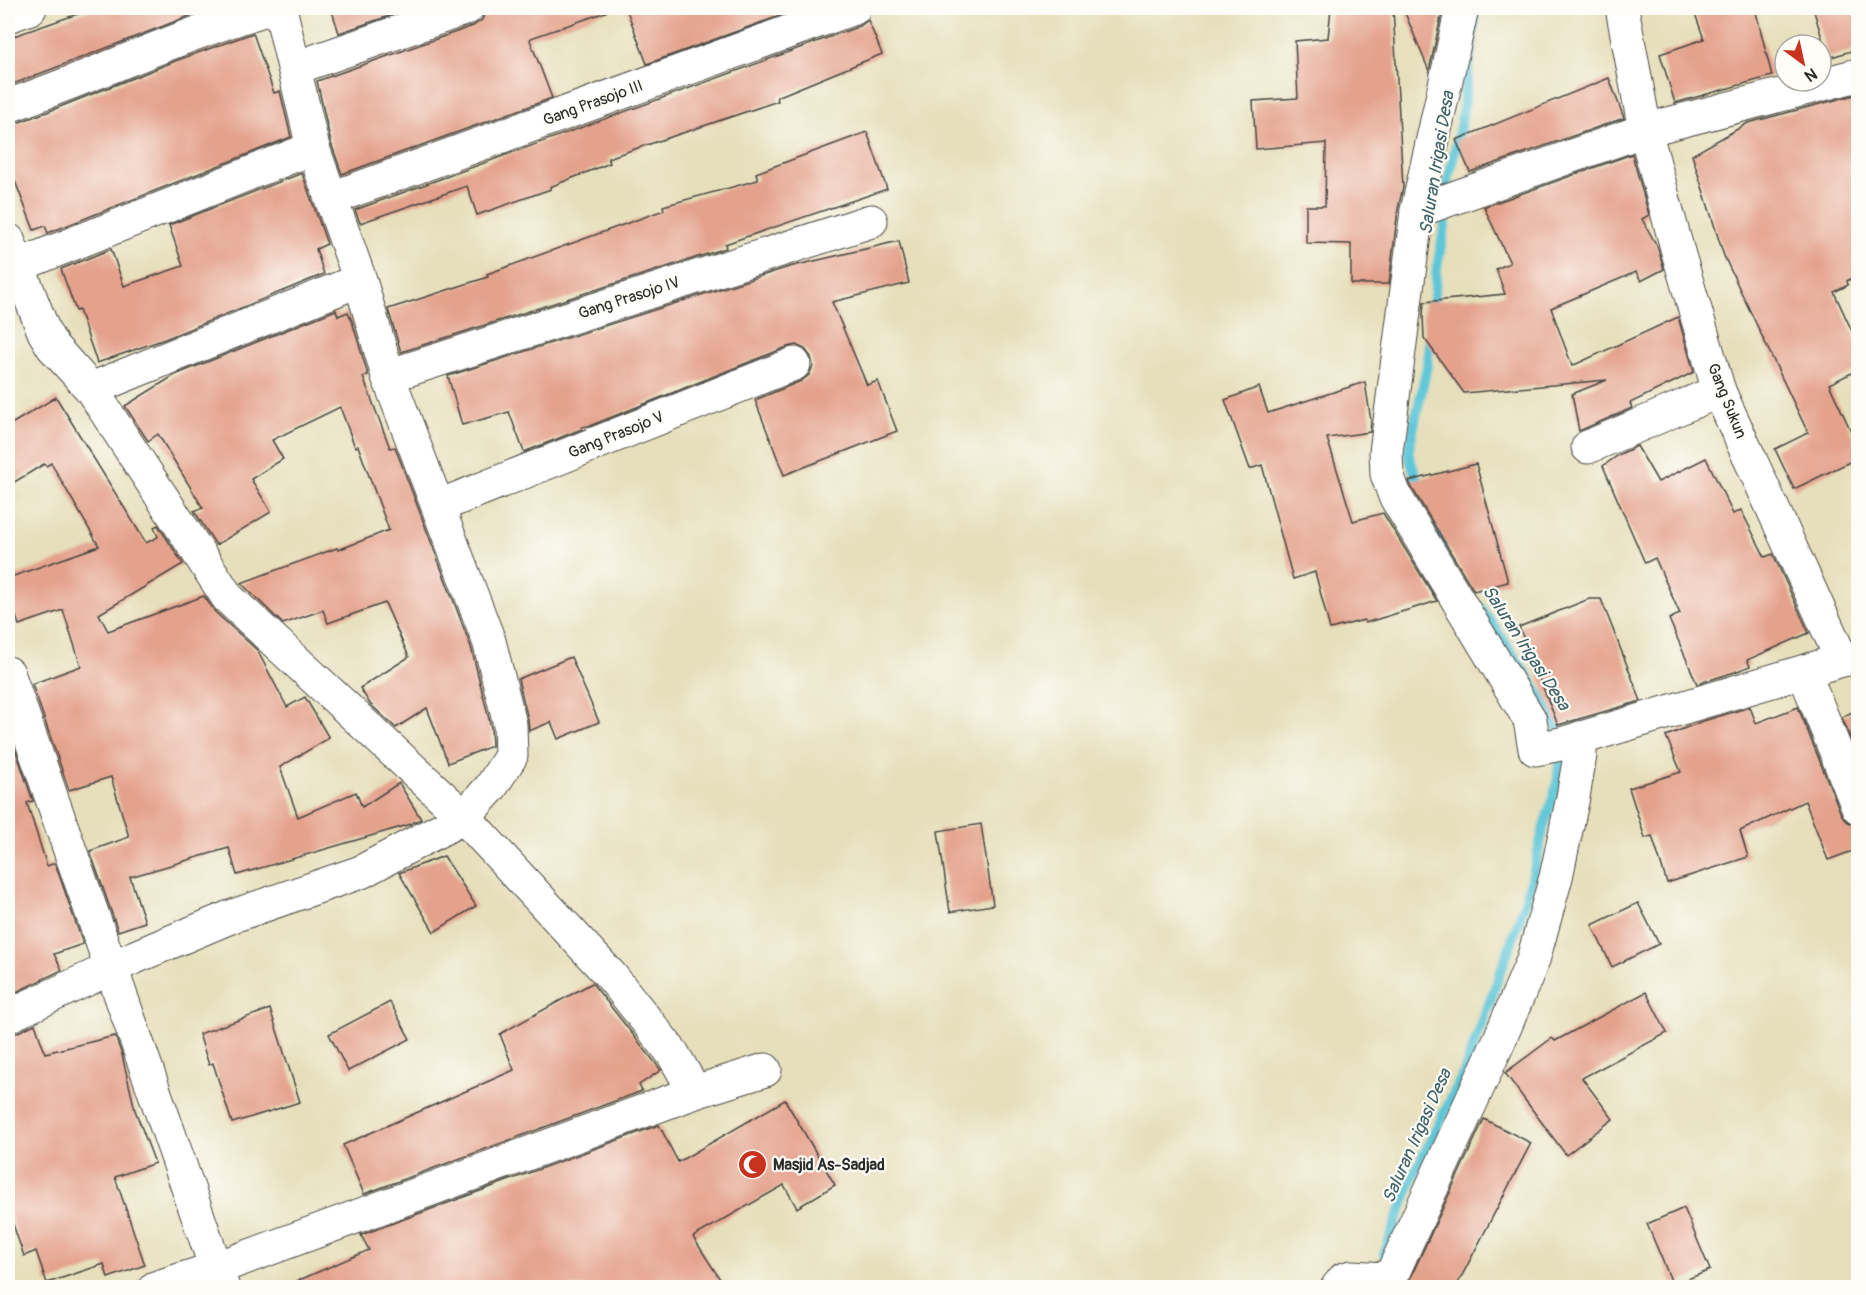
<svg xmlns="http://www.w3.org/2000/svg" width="1866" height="1295" font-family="Pangolin,sans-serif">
	<rect width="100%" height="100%" fill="#fdfcf7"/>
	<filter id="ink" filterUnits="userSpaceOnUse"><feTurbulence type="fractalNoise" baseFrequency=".0167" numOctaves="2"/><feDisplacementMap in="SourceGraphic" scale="12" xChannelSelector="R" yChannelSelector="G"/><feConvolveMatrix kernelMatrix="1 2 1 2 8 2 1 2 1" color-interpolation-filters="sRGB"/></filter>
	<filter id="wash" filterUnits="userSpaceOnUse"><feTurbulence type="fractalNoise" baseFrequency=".008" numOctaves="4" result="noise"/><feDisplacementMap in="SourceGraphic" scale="24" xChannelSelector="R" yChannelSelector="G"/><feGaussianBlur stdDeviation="1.35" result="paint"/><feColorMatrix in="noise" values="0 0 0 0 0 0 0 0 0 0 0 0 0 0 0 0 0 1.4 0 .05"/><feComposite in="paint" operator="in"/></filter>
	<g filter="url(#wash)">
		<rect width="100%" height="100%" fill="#e6dfbb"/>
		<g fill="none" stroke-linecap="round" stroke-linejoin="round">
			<!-- stream -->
			<g stroke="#5dc6d8" stroke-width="10">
				<path d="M1432,316L1437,267L1445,225L1448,181L1461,123L1475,20"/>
				<path d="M1421,491L1408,453L1427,366L1430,331"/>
				<path d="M1429,511L1443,547"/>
				<path d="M1384,1254L1413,1177L1465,1070L1519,921L1532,878L1544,826L1557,785L1562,735L1532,682L1481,608"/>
			</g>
		</g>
		<g id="blocks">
			<!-- building -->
			<g fill="#e4a28c">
				<path d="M95,8H210L8,86V38Z"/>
				<path d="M331,8H412L339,33Z"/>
				<path d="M485,8H606V12L531,38L530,40L552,98L342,174L331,143L317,81L473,26L482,20L485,12Z"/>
				<path d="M626,8H801L647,64Z"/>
				<path d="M1331,8H1393L1403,187L1398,209L1389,284H1351V244L1306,243V206H1325L1326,143L1256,149L1253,101L1298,98L1295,41L1328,38Z"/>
				<path d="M1403,8H1443L1429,71Z"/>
				<path d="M1693,8H1755L1772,76L1675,103L1660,54L1704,39Z"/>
				<path d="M1813,8H1858V49L1828,58Z"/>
				<path d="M868,20L882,54L777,97L778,101L608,158L610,163L550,187L551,189L477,215L467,186L360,223L355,210L860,26Z"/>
				<path d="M253,33L274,93L280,91L291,137L48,233L45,226L34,230L8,163V124H14L47,112L178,60Z"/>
				<path d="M1609,78L1624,118L1470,172L1456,140Z"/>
				<path d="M1858,94V275L1847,281L1848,285L1834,292L1858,344V370L1829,384L1858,446V458L1794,489L1775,449L1808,433L1724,256L1692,155L1748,123Z"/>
				<path d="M867,132L887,189L725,244L726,248L401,352L388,309L488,277L487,274L664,210L663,206L758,180L756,173Z"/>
				<path d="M1632,154L1649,215L1642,219L1657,246L1664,269L1641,281L1636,272L1551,308L1572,366L1678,317L1694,372L1630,403L1632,408L1579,431L1572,394L1607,380L1464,393L1424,338L1423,315L1424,302L1505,294L1496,269L1510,263L1484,207Z"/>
				<path d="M302,173L327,244L316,249L324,274L165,339L97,363L79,310L76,311L61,269L111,249L124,286L183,266L169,225Z"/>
				<path d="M899,241L909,283L832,302L867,385L878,381L897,431L784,475L755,400L801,381L809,375L813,366L811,357L805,349L796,345L787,347L592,425L582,427V429L524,452L509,412L462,425L448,376L789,267Z"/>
				<path d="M336,310L338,316L348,312L352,321L368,375L363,377L390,448L395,447L471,647L491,727L492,746L448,763L427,708L396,728L370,704L360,688L409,657L385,603L328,623L323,610L283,624L241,583L337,548L338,550L389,530L358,446L355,447L340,407L272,440L283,459L251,479L271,512L216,545L194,511L203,508L158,434L148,441L125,406L175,375Z"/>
				<path d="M1365,382L1371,421L1370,432L1327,438L1353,521L1383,513L1437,601L1365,623L1364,620L1330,629L1315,572L1293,579L1262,465L1250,469L1225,400L1259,387L1268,413Z"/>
				<path d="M56,397L146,543L158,537L154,527L158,525L183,564L99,614L108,631L204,596L215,612L257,650L287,707L305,697L329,738L280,767L298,817L356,792L362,807L399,783L421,819L408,825L237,875L229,848L130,877L145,922L118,931L90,851L129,837L111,777L69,790L32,684L81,666L63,610L19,625L8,592V578L99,546L51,463L46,466L44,464L8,486V426Z"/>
				<path d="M1637,446L1658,482L1706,458L1733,514L1741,510L1765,557L1773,554L1809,633L1747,660L1750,666L1735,672L1697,684L1669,619L1680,614L1655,558L1645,563L1603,466L1620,454Z"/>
				<path d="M1476,464L1508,582L1474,591L1412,488L1409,481Z"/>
				<path d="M1589,599H1601L1641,701L1558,725L1519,627Z"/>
				<path d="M571,657L599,722L558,739L551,722L529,731L528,719L518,679Z"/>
				<path d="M1750,707L1756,723L1798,707L1841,814L1846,821L1854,825L1858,836V849L1828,860L1805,801L1740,831L1748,857L1667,883L1652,836L1645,838L1629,788L1681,772L1666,736L1700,722Z"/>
				<path d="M1858,709V751L1856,752L1842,717Z"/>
				<path d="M8,728L33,801L27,803L47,866L55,863L83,944L54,954L62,970L8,996Z"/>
				<path d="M981,824L993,905L950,912L938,831Z"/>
				<path d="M444,856L476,906L434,932L399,873Z"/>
				<path d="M1638,903L1659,944L1612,967L1592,925Z"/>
				<path d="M592,983L661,1070L639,1085L642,1091L364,1194L343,1145L514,1070L500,1034Z"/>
				<path d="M1646,992L1667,1033L1582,1078L1613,1119L1566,1155L1505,1073L1552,1038L1555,1041Z"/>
				<path d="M390,1002L410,1039L348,1071L329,1034Z"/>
				<path d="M270,1009L300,1102L232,1123L213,1063L209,1065L199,1034Z"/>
				<path d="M35,1024L45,1053L115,1036L122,1055L135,1110L155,1163L115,1177L145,1265L108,1278L104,1264L47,1283L36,1251L24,1256L8,1210V1035L16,1033Z"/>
				<path d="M785,1100L835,1185L797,1208L784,1185L693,1237L725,1287H283L369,1250L361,1235L659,1125L678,1162Z"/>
				<path d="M1484,1119L1531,1143L1456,1287H1423L1409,1281Z"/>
				<path d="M1684,1208L1710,1270L1673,1285L1647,1224Z"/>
			</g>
		</g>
	</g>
	<g filter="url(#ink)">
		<use href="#blocks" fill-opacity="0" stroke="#474641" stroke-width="1.5"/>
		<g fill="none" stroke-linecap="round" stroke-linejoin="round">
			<defs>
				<g id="street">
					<path d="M1462,8L1417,211L1386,452L1387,474L1395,496L1530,720L1535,749L1561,744L1842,660L1858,657"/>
					<path d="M1622,8L1645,130L1678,252L1719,391L1842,660"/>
					<path d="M8,16L30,8"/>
					<path d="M295,68L467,8"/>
					<path d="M8,106C96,75 181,35 270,8"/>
					<path d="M332,198L854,8"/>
					<path d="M1417,211L1645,130L1858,75"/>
					<path d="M8,240L44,332L53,347L91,389L360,280"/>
					<path d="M17,266L313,148"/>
					<path d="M388,376L871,221"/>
					<path d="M91,389L228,598L464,817L612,977L673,1054L695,1092"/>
					<path d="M1588,447L1719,391"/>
					<path d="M439,506L794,364"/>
					<path d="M1804,672L1858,807"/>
					<path d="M8,673L223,1288"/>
					<path d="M8,1016L135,957L230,917L361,872L464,817L491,787L511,756L510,724L489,641L388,376L360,280L313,148L280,8"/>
					<path d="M155,1288L217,1268L695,1092L765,1070"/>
					<path d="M1337,1288L1344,1279L1351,1277L1386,1279L1394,1270L1499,1041L1533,960L1556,877L1573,797L1580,755V738"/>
				</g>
			</defs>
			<!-- street casing -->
			<use href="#street" stroke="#474641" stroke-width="35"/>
			<!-- street -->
			<use href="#street" stroke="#fff" stroke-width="33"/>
		</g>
	</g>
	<!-- icons -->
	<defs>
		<symbol id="mosque-disc" viewBox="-11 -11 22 22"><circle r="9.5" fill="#c8321e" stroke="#fdfcf7"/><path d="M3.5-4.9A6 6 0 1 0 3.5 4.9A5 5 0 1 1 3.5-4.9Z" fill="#fff"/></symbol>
	</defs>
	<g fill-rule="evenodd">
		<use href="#mosque-disc" x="736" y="1148" width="33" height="33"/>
	</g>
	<g text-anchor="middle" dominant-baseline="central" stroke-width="4.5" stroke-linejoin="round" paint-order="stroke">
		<!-- street labels -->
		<g font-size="16" fill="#2b2b2b" stroke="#fdfcf7">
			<text transform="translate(593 103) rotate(-20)">Gang Prasojo III</text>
			<text transform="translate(629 298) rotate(-18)">Gang Prasojo IV</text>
			<text transform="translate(1727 401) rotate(68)">Gang Sukun</text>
			<text transform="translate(616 435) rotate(-22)">Gang Prasojo V</text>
		</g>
		<!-- poi labels -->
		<g font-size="16" font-weight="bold" fill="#2b2b2b" stroke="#fdfcf7" text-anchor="start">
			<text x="773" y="1165">Masjid As-Sadjad</text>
		</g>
		<!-- water labels -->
		<g font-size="18" font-style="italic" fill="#3c6168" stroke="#fdfcf7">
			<text transform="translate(1437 163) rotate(-81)">Saluran Irigasi Desa</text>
			<text transform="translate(1526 648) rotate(57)">Saluran Irigasi Desa</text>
			<text transform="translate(1417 1136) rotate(-66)">Saluran Irigasi Desa</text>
		</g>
	</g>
	<!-- margin -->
	<rect width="1866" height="1295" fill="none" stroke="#fdfcf7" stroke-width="30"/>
	<!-- north arrow -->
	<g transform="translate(1803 63) rotate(147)"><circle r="28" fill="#fdfcf7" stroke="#a9a8a5" stroke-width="1.5"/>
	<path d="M0-4.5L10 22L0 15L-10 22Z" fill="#c8321e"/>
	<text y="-9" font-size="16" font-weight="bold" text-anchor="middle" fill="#2b2b2b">N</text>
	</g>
</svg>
